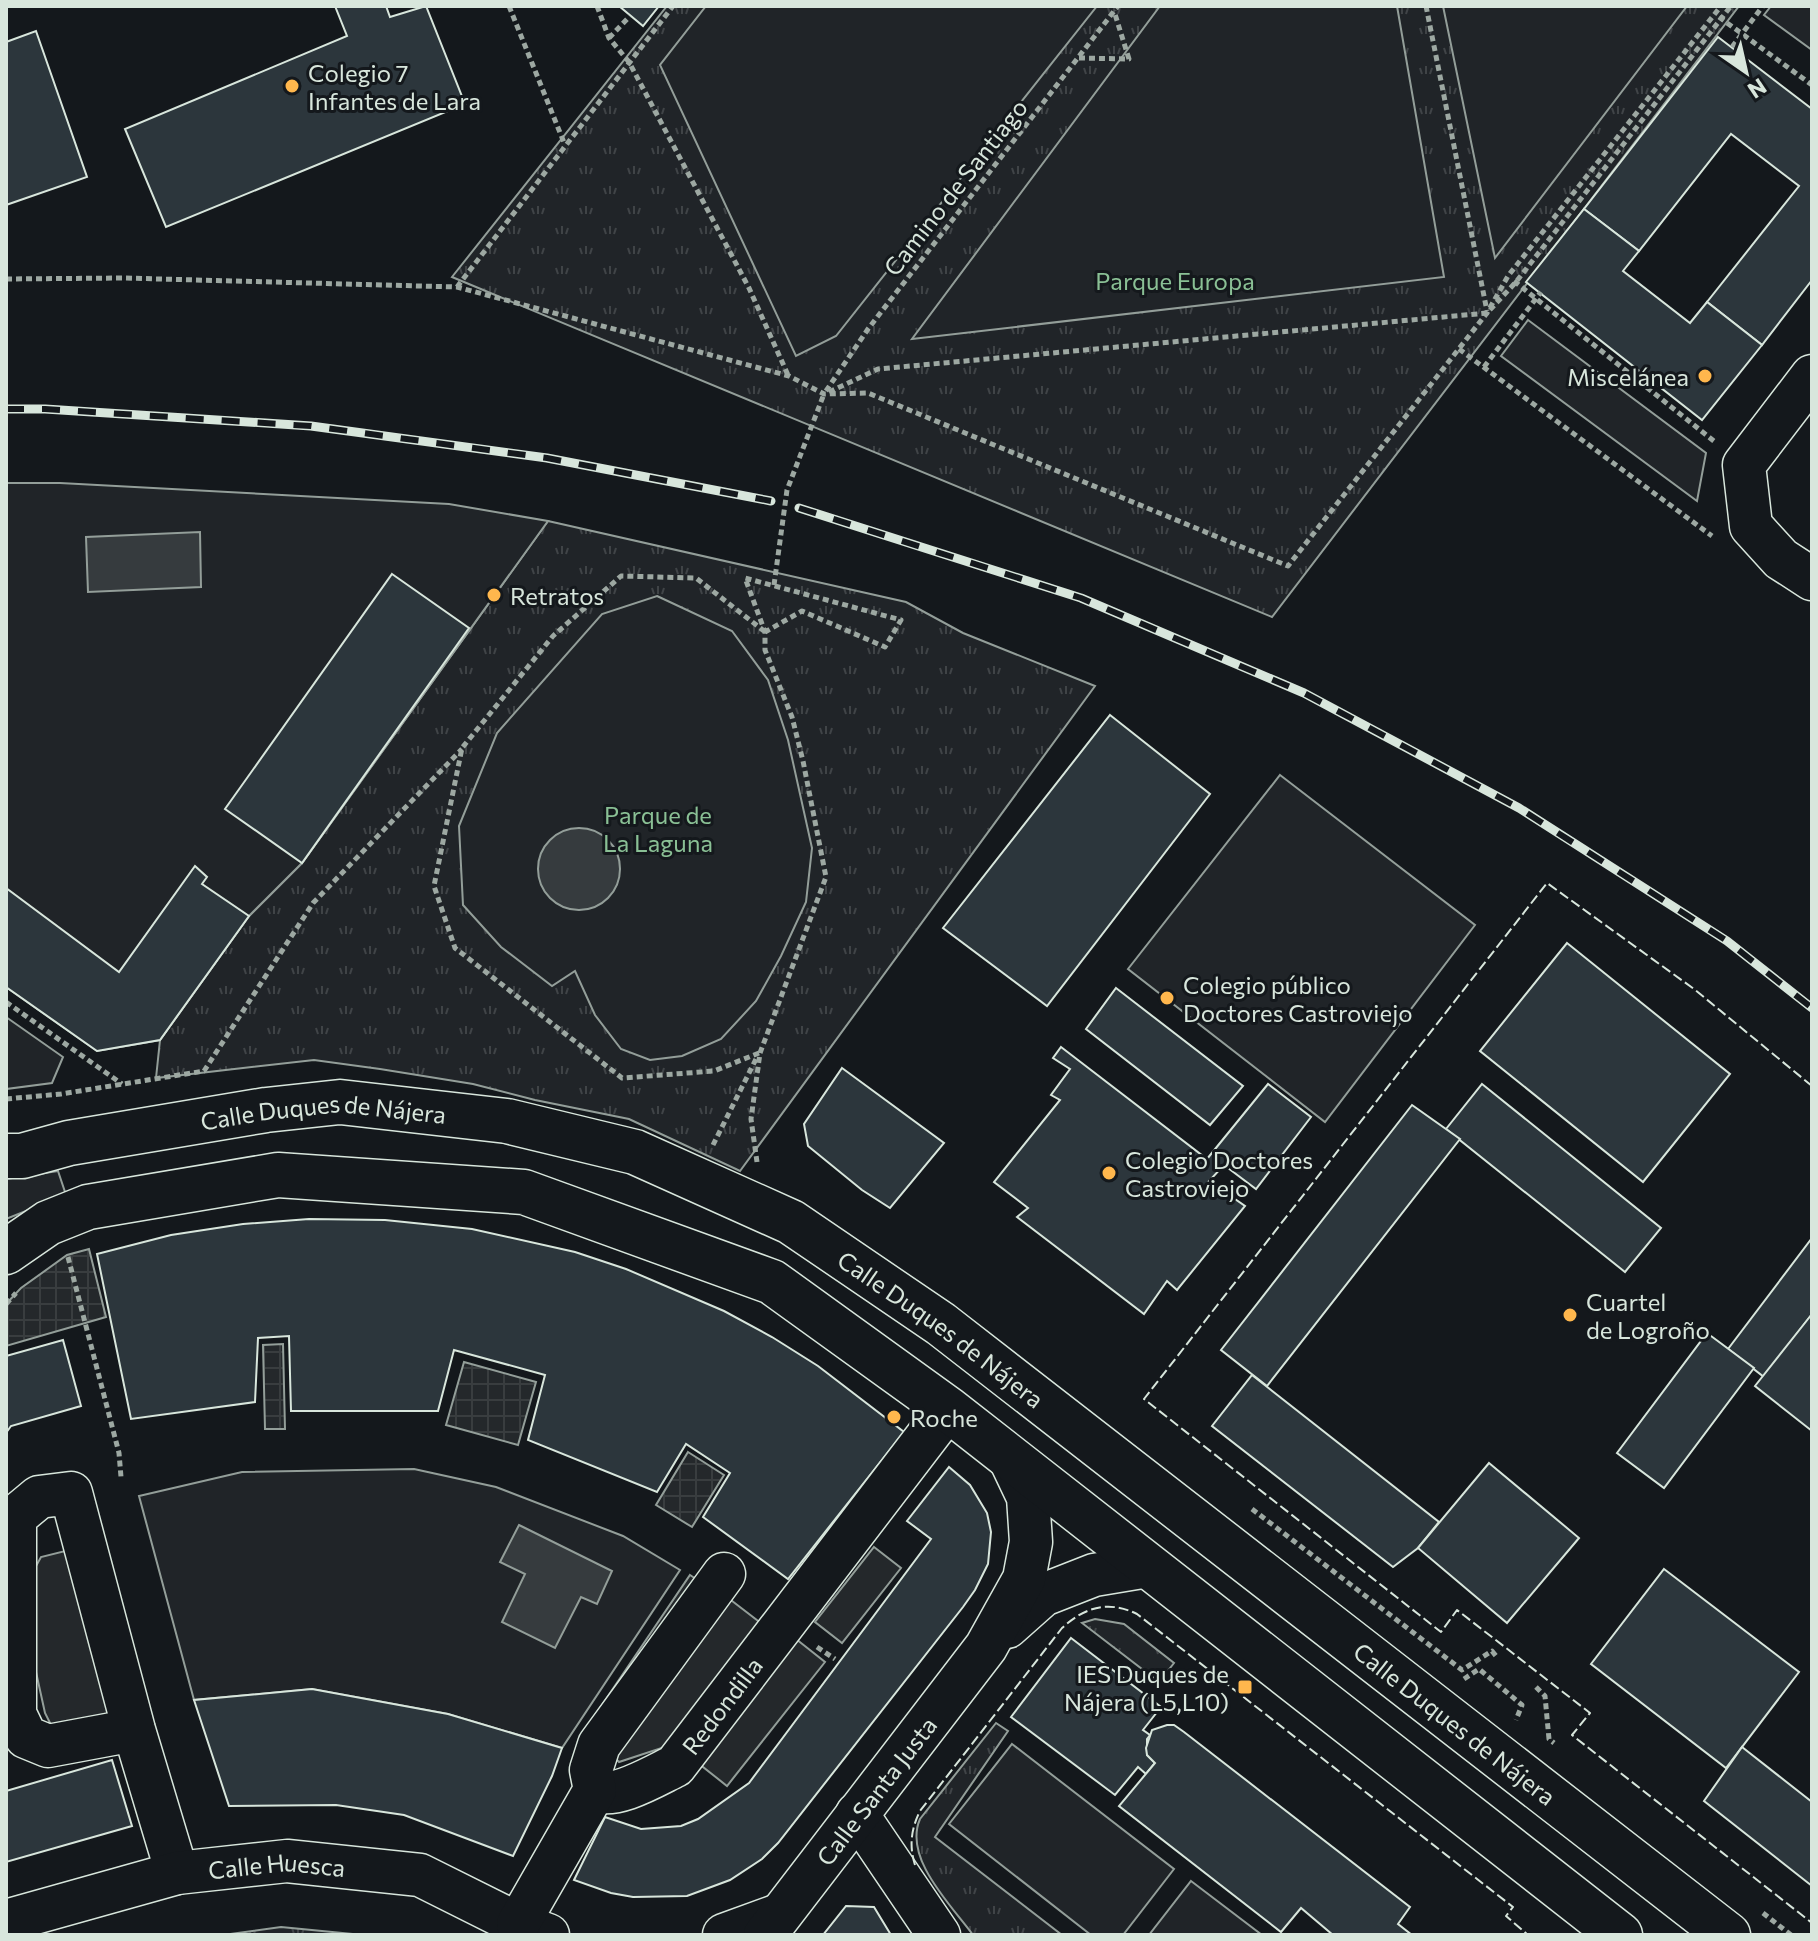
<svg xmlns="http://www.w3.org/2000/svg" width="1818" height="1941" font-family="Commissioner,sans-serif">
	<defs>
		<pattern id="grass-tufts" width="24" height="20" patternUnits="userSpaceOnUse" patternTransform="scale(2)"><rect width="24" height="20" fill="#202428"/><path d="M3 7l-1-3M5 7V3M7 7l1-3M15 17l-1-3M17 17v-4M19 17l1-3" fill="none" stroke="#404447"/></pattern>
		<pattern id="plaza-grid" width="8" height="8" patternUnits="userSpaceOnUse" patternTransform="scale(2)"><rect width="8" height="8" fill="#24282b"/><path d="M0 4h8M4 0v8" fill="none" stroke="#393d3f"/></pattern>
	</defs>
	<rect width="100%" height="100%" fill="#14181c"/>
	<!-- grass -->
	<g fill="url(#grass-tufts)" stroke="#939e99" stroke-width="2">
		<path d="M667,6H1739L1272,617L452,277Z"/>
		<path d="M548,521L906,602L963,633L1095,686L740,1171L629,1119L535,1100L473,1084L380,1069L314,1060L156,1078L160,1040L249,916L302,863Z"/>
		<path d="M1095,1619L1124,1624L1174,1663L1159,1682L1082,1623Z"/>
		<path d="M996,1723L1008,1731L935,1837L1062,1935H973C951,1905 903,1858 920,1819Z"/>
		<path d="M281,1927L363,1935H223Z"/>
	</g>
	<!-- garden -->
	<g fill="#202428" stroke="#939e99" stroke-width="2">
		<path d="M706,6H1097L836,336L796,356L660,65Z"/>
		<path d="M1160,6H1397L1444,277L912,339Z"/>
		<path d="M1443,6H1687L1495,258Z"/>
		<path d="M1771,6H1812V50L1764,15Z"/>
		<path d="M1528,320L1706,453L1697,501L1501,356Z"/>
		<path d="M6,483H60L449,504L548,521L302,863L249,916L160,1040L97,1051L6,987Z"/>
		<path d="M657,596L732,631L768,680L788,740L812,848L806,902L781,956L756,1001L721,1039L682,1056L650,1060L621,1049L595,1015L575,971L552,986L501,947L463,905L459,826L497,733L602,614Z"/>
		<path d="M1280,775L1475,925L1325,1122L1128,969Z"/>
		<path d="M6,1017L63,1057L52,1083L6,1089Z"/>
		<path d="M58,1171L66,1195L6,1219V1179Z"/>
		<path d="M414,1469L496,1487L623,1536L680,1570L562,1748L448,1714L312,1689L194,1700L139,1496L242,1472Z"/>
		<path d="M1012,1744L1174,1869L1123,1935H1091L949,1824Z"/>
		<path d="M1191,1881L1262,1935H1149Z"/>
	</g>
	<!-- parking -->
	<g fill="#24282b" stroke="#939e99" stroke-width="2">
		<path d="M874,1547L901,1568L842,1643L815,1622Z"/>
		<path d="M65,1551L74,1561L115,1718L60,1733L50,1723L45,1713L36,1672L30,1577L41,1557Z"/>
		<path d="M690,1575L702,1583L585,1730Z"/>
		<path d="M723,1594L766,1627L680,1742L619,1762L606,1749Z"/>
		<path d="M796,1639L825,1662L727,1786L698,1763Z"/>
	</g>
	<!-- plaza -->
	<g fill="url(#plaza-grid)" stroke="#939e99" stroke-width="2">
		<path d="M89,1249L106,1317L6,1346V1304L21,1288L67,1255Z"/>
		<path d="M283,1344L285,1429H265L263,1345Z"/>
		<path d="M464,1362L536,1382L518,1445L446,1425Z"/>
		<path d="M688,1452L724,1475L692,1527L656,1505Z"/>
	</g>
	<!-- water -->
	<g fill="#363b3e" stroke="#939e99" stroke-width="2">
		<path d="M200,532L201,587L88,592L86,537Z"/>
		<circle cx="579" cy="869" r="41"/>
		<path d="M519,1525L612,1571L597,1604L581,1597L555,1648L502,1622L525,1574L500,1562Z"/>
	</g>
	<!-- building -->
	<g fill="#2c363c" stroke="#d8e6dc" stroke-width="2">
		<path d="M335,6H386L390,17L426,6L465,104L166,227L125,129L347,36Z"/>
		<path d="M619,6H659L643,26Z"/>
		<path d="M36,31L87,177L6,205V42Z"/>
		<path d="M1718,37L1812,109V280L1762,345L1707,302L1799,186L1731,134L1639,251L1584,209Z"/>
		<path d="M1584,209L1639,251L1623,271L1690,323L1707,302L1762,345L1702,420L1526,282Z"/>
		<path d="M392,574L469,628L302,863L225,809Z"/>
		<path d="M1110,715L1210,794L1047,1006L943,928Z"/>
		<path d="M195,866L207,877L202,884L249,916L160,1040L97,1051L6,987V888L119,972Z"/>
		<path d="M1567,943L1730,1074L1643,1182L1480,1051Z"/>
		<path d="M1116,988L1243,1086L1210,1125L1086,1029Z"/>
		<path d="M1061,1047L1207,1159L1268,1084L1311,1117L1256,1189L1224,1165L1209,1181L1245,1206L1177,1290L1167,1281L1144,1314L1017,1217L1028,1208L994,1182L1060,1100L1051,1095L1070,1069L1053,1058Z"/>
		<path d="M842,1068L944,1143L890,1208L862,1190L808,1146L804,1124Z"/>
		<path d="M1482,1084L1661,1228L1625,1272L1446,1129Z"/>
		<path d="M1412,1105L1460,1139L1267,1386L1221,1350Z"/>
		<path d="M309,1219L385,1220L472,1229L575,1252L626,1269L724,1311L772,1337L818,1366L904,1432L788,1579L703,1517L730,1473L686,1444L657,1492L528,1440L545,1375L454,1350L438,1411H291L289,1336L258,1338L255,1402L131,1419L97,1254L171,1235L243,1224Z"/>
		<path d="M1812,1238V1314L1764,1377L1728,1349Z"/>
		<path d="M1812,1314V1431L1755,1386Z"/>
		<path d="M1707,1333L1754,1368L1664,1488L1617,1453Z"/>
		<path d="M63,1340L81,1406L11,1426L6,1433V1356Z"/>
		<path d="M1252,1375L1439,1522L1418,1548L1393,1567L1212,1426Z"/>
		<path d="M1489,1463L1579,1538L1507,1623L1418,1548Z"/>
		<path d="M949,1467L970,1485L987,1513L991,1532L988,1564L975,1590L963,1607L778,1843L762,1859L730,1880L687,1896L633,1897L611,1893L574,1880L605,1817L641,1829L681,1826L698,1819L749,1783L931,1539L907,1521Z"/>
		<path d="M1664,1569L1799,1672L1726,1768L1591,1664Z"/>
		<path d="M1071,1638L1161,1707L1143,1730L1150,1735L1147,1739V1755L1155,1763L1146,1774L1138,1767L1115,1795L1011,1717Z"/>
		<path d="M312,1689L448,1714L562,1748L552,1776L513,1856L404,1815L336,1805L229,1806L194,1700Z"/>
		<path d="M1167,1725H1174L1184,1732L1410,1907L1398,1924L1412,1935H1333L1301,1908L1281,1932L1119,1806L1155,1763L1147,1755L1146,1748L1152,1730Z"/>
		<path d="M1742,1747L1812,1802V1886L1704,1801Z"/>
		<path d="M112,1760L132,1826L6,1862V1791Z"/>
		<path d="M846,1906L874,1907L891,1935H823Z"/>
	</g>
	<g fill="none" stroke-linecap="round" stroke-linejoin="round">
		<defs>
			<g id="minor">
				<path d="M1812,376L1744,465L1751,526L1781,559L1812,579"/>
				<path d="M1007,1627L1043,1595L1094,1575L1148,1566"/>
				<path d="M134,1730L48,1746L26,1737L15,1714V1517L39,1497L71,1493L134,1730L177,1873"/>
				<path id="s1" d="M595,1790C615,1800 656,1775 675,1766L948,1409"/>
				<path d="M857,1814L939,1935"/>
				<path id="s2" d="M6,1921L177,1873L287,1861L420,1875L518,1924L548,1935"/>
				<path d="M518,1924L595,1790L591,1770L599,1745L724,1574"/>
				<path d="M724,1935L779,1915"/>
				<path id="s3" d="M765,1935L986,1647L1024,1579L1031,1542L1028,1497L1009,1457"/>
			</g>
			<g id="major">
				<path id="s4" d="M6,1156H22L69,1143L266,1110L340,1102L507,1121L635,1152L791,1222L941,1324L1728,1935"/>
				<path d="M6,1252L48,1223L88,1207L278,1175L524,1192L772,1282L948,1409L1620,1935"/>
			</g>
		</defs>
		<!-- minor casing -->
		<use href="#minor" stroke="#d8e6dc" stroke-width="45"/>
		<!-- major casing -->
		<use href="#major" stroke="#d8e6dc" stroke-width="47"/>
		<!-- path -->
		<g stroke="#9da8a2" stroke-width="5" stroke-dasharray="6 4" stroke-linecap="butt">
			<path d="M509,6L565,145"/>
			<path d="M597,6L609,38L629,62L749,288L788,375"/>
			<path d="M1426,6L1487,311"/>
			<path d="M1719,17L1812,85"/>
			<path d="M609,38L630,16"/>
			<path d="M1732,47L1763,6"/>
			<path d="M1079,58L1129,59L1114,11"/>
			<path d="M6,279L123,278L457,287L789,376L824,394L868,393L1288,566L1487,313L1508,276L1721,6"/>
			<path d="M1514,281L1715,442"/>
			<path d="M457,287L673,6"/>
			<path d="M1459,349L1712,536"/>
			<path d="M1484,367L1541,292"/>
			<path d="M826,391L868,329L1118,6"/>
			<path d="M829,392L878,369L1487,313L1516,282L1731,6"/>
			<path d="M6,1002L122,1084"/>
			<path d="M759,1053L714,1071L622,1078L455,948L434,886L462,748L553,636L621,576L696,578L764,631"/>
			<path d="M6,1099L61,1094L204,1071L313,903L462,749"/>
			<path d="M713,1145L757,1057"/>
			<path d="M757,1162L751,1119L760,1053L826,877L803,761L792,717L765,650V632L745,578L901,620L885,647L802,611L765,632"/>
			<path d="M68,1257L119,1453L121,1477"/>
			<path d="M6,1304L16,1293"/>
			<path d="M1252,1509L1462,1670L1492,1651L1496,1656"/>
			<path d="M817,1647L835,1659"/>
			<path d="M1464,1679L1479,1669L1522,1705L1516,1720"/>
			<path d="M1536,1687L1545,1696L1549,1739L1554,1743"/>
			<path d="M1763,1913L1791,1935"/>
		</g>
		<!-- minor -->
		<use href="#minor" stroke="#14181c" stroke-width="42"/>
		<!-- major -->
		<use href="#major" stroke="#14181c" stroke-width="44"/>
		<defs>
			<g id="rail">
				<path d="M6,409H45L311,426L547,458L771,501"/>
				<path d="M799,508L1081,598L1304,693L1519,808L1727,941L1812,1008"/>
			</g>
		</defs>
		<!-- rail casing -->
		<use href="#rail" stroke="#d8e6dc" stroke-width="9"/>
		<!-- rail -->
		<use href="#rail" stroke="#14181c" stroke-width="6" stroke-dasharray="18" stroke-linecap="butt"/>
		<!-- path-bridge -->
		<path stroke="#9da8a2" stroke-width="5" stroke-dasharray="6 4" stroke-linecap="butt" d="M774,585L787,490L824,394"/>
		<!-- fence -->
		<g stroke="#d8e6dc" stroke-width="2" stroke-dasharray="10 4" stroke-linecap="butt">
			<path d="M1812,1086L1694,989L1547,883L1144,1399L1441,1632L1457,1610L1590,1713L1572,1735L1812,1923"/>
			<path d="M915,1865C909,1846 911,1829 920,1811L1062,1628C1085,1607 1108,1600 1137,1614L1513,1907L1506,1916L1528,1935"/>
		</g>
	</g>
	<!-- markers -->
	<g fill="#ffb74d" stroke="#14181c" stroke-width="3">
		<circle cx="292" cy="86" r="8"/>
		<circle cx="1705" cy="376" r="8"/>
		<circle cx="494" cy="595" r="8"/>
		<circle cx="1167" cy="998" r="8"/>
		<circle cx="1109" cy="1173" r="8"/>
		<circle cx="1570" cy="1315" r="8"/>
		<circle cx="894" cy="1417" r="8"/>
		<rect x="1237" y="1679" width="16" height="16" rx="4"/>
	</g>
	<g text-anchor="middle" dominant-baseline="central" stroke-width="6" stroke-linejoin="round" paint-order="stroke">
		<!-- poi labels -->
		<g font-size="24" fill="#d8e6dc" stroke="#14181c" text-anchor="start">
			<text x="308" y="72">Colegio 7<tspan x="308" dy="28">Infantes de Lara</tspan></text>
			<text x="1689" y="376" text-anchor="end">Miscelánea</text>
			<text x="510" y="595">Retratos</text>
			<text x="1183" y="984">Colegio público<tspan x="1183" dy="28">Doctores Castroviejo</tspan></text>
			<text x="1125" y="1159">Colegio Doctores<tspan x="1125" dy="28">Castroviejo</tspan></text>
			<text x="1586" y="1301">Cuartel<tspan x="1586" dy="28">de Logroño</tspan></text>
			<text x="910" y="1417">Roche</text>
			<text x="1229" y="1673" text-anchor="end">IES Duques de<tspan x="1229" dy="28">Nájera (L5,L10)</tspan></text>
		</g>
		<!-- street labels -->
		<g font-size="24" fill="#d8e6dc" stroke="#14181c">
			<text transform="translate(955 187) rotate(-52)">Camino de Santiago</text>
			<text stroke="none"><textPath href="#s4" startOffset="322">Calle Duques de Nájera</textPath></text>
			<text stroke="none"><textPath href="#s4" startOffset="994">Calle Duques de Nájera</textPath></text>
			<text stroke="none"><textPath href="#s1" startOffset="162">Redondilla</textPath></text>
			<text stroke="none"><textPath href="#s4" startOffset="1642">Calle Duques de Nájera</textPath></text>
			<text stroke="none"><textPath href="#s3" startOffset="182">Calle Santa Justa</textPath></text>
			<text stroke="none"><textPath href="#s2" startOffset="278">Calle Huesca</textPath></text>
		</g>
		<!-- park labels -->
		<g font-size="24" fill="#8ac095" stroke="#14181c">
			<text x="1175" y="280">Parque Europa</text>
			<text x="658" y="814">Parque de<tspan x="658" dy="28">La Laguna</tspan></text>
		</g>
	</g>
	<!-- border -->
	<rect width="1818" height="1941" fill="none" stroke="#d8e6dc" stroke-width="16"/>
	<!-- north arrow -->
	<g transform="translate(1746 72) rotate(146)" stroke="#14181c" stroke-width="6" paint-order="stroke">
	<path d="M0-6L14 30L0 20L-14 30Z" fill="#d8e6dc"/>
	<text y="-12" font-size="22" font-weight="bold" text-anchor="middle" fill="#d8e6dc">N</text>
	</g>
</svg>
